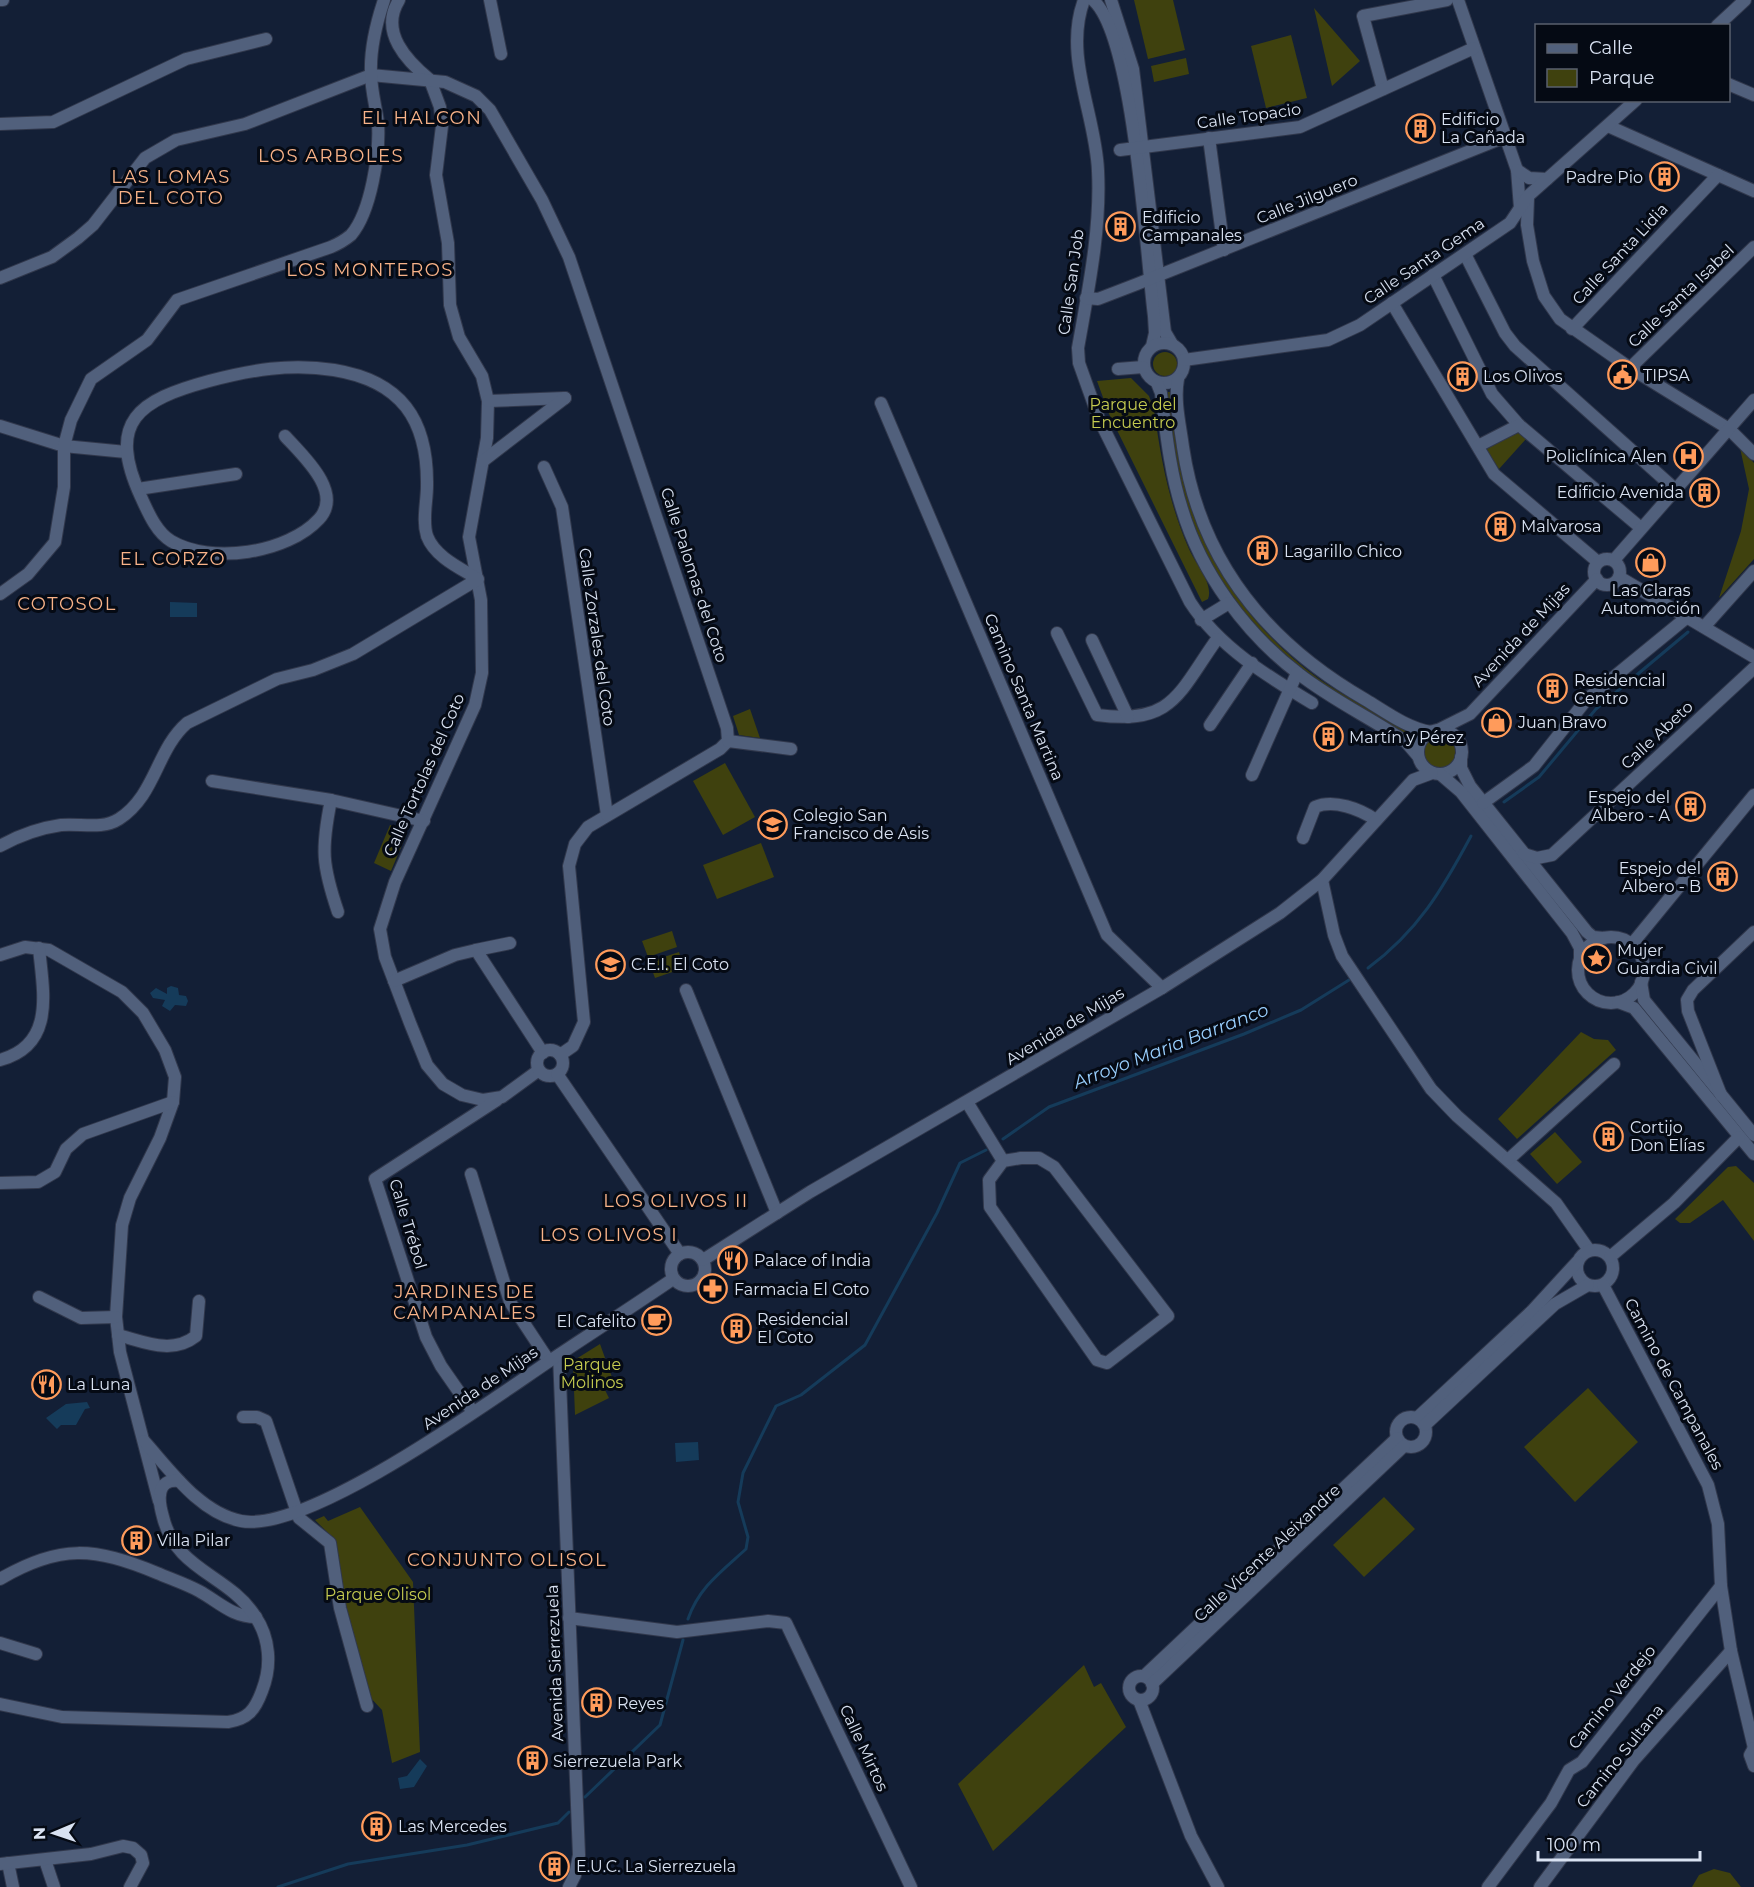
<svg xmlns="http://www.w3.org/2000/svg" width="1754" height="1887" font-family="Montserrat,sans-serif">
	<rect width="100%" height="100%" fill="#131f36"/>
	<!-- green -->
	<g fill="#3f410e">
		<path d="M1134,0H1173L1185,50L1148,59Z"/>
		<path d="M1314,8L1360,61L1332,86Z"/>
		<path d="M1291,35L1307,98L1266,108L1251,46Z"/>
		<path d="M1186,58L1189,74L1154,82L1151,66Z"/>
		<circle cx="1165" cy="364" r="12"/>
		<path d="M1131,378L1149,396L1154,410C1161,459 1169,504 1189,549C1195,563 1214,584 1208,599L1202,602L1109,414L1097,381Z"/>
		<path d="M1167,392H1171C1176,431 1179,472 1192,509C1215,577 1261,637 1319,679C1348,699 1380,715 1411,732L1408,736C1310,680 1223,625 1187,510C1175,472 1172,431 1167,392Z"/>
		<path d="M1517,429L1527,438L1499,469L1486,449Z"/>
		<path d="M1740,448L1754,463V559L1719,598L1741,531L1749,489Z"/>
		<path d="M750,709L760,738L739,735L733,716Z"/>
		<circle cx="1440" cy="752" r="16"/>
		<path d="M725,763L755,817L723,835L693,781Z"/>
		<path d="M390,825L407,833L391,871L374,863Z"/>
		<path d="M761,843L774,877L717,899L703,865Z"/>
		<path d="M672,931L677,947L648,957L642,941Z"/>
		<path d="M679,952L684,968L655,978L649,962Z"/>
		<path d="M1581,1032L1594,1039L1608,1040L1616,1050L1517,1139L1498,1119Z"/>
		<path d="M1555,1132L1582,1162L1557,1184L1530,1154Z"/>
		<path d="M1736,1166L1754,1183V1241L1723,1200L1690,1223H1680L1675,1219L1728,1167Z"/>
		<path d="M600,1344L613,1380L603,1386L609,1398L575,1415L573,1365L576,1359Z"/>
		<path d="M1588,1388L1638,1442L1575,1502L1524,1447Z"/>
		<path d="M1384,1497L1415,1529L1364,1577L1333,1545Z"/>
		<path d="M360,1507L413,1582L420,1752L392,1763L382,1710L368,1695L342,1593L336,1541L315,1520L324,1516L328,1521Z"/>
		<path d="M1084,1665L1094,1687L1101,1683L1126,1727L993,1851L958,1784Z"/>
		<path d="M1714,1869L1730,1873L1741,1887H1692L1699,1875Z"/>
	</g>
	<!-- water -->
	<g fill="#153b5a">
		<path d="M170,602L197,603V617H170Z"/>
		<path d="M171,986L178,988L179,995L186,996L188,1001L186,1006L175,1005L170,1011L162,1006L165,1000L153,998L150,993L156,988L167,994V988Z"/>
		<path d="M87,1402L90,1408L85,1409L76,1425H61L57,1429L46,1418L66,1404Z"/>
		<path d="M698,1442L699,1460L676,1462L675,1443Z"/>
		<path d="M420,1759L427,1766L414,1787L400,1789L398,1778L407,1776Z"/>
	</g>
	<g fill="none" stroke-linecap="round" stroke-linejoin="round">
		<!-- stream -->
		<g stroke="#153b5a" stroke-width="3">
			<path d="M1504,802L1539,777L1596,709L1688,632"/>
			<path d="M1368,968C1418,931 1442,890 1471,836"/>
			<path d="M1003,1139L1049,1107L1244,1034L1301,1010L1349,980"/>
			<path d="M688,1619C699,1587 722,1571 746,1549L748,1537L738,1502L743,1473L776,1406L801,1395L865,1345L937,1213L960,1163L986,1150"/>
			<path d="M585,1797L660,1725L683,1640"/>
			<path d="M278,1887L348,1864L467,1845L558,1823L569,1812"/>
		</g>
		<defs>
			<g id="minor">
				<path d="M0,0H3"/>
				<path d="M399,0C379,32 407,61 430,80"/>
				<path d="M490,0L501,54"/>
				<path d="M1084,0C1063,56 1096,115 1098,171C1101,230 1088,291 1078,348L1079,363L1099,419L1190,602C1219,647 1267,676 1312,703"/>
				<path d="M1111,0L1133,69L1165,332L1172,344"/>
				<path d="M1458,0L1517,170L1520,208"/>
				<path d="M1094,1C1134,39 1146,253 1154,316L1155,333L1152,346"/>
				<path d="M1717,26L1745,0"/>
				<path d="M430,80L440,107L442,126L436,175L448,243L450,305L459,337L482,376L488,401L487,438L469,537L481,600L482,673L475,705L395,882L380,929L385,957L410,1023L427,1065L443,1084L462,1095L483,1100L502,1097L539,1070"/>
				<path d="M1728,84L1754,95"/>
				<path d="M1383,89L1363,16L1447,0"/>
				<path d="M0,124L53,122L186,59L266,39"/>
				<path d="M1608,126L1754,191"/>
				<path d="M1209,138L1224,250"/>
				<path d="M1120,150L1300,127L1474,48"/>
				<path d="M1517,170L1529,178L1547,179"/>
				<path d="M1528,198L1527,225L1533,261L1544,296L1560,319L1630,368L1729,429L1754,454"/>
				<path d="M1465,254L1505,333L1515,346L1675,489"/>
				<path d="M1433,275L1492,394L1519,425L1641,528"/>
				<path d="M0,278L52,257L78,238L93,225L145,158L176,140L245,124L371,75L445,82L476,96L490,110L542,200L569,257L727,728L728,741L720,749L588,827L575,844L569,866L584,1022L573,1046L560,1055"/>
				<path d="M1086,298L1098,299L1137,284L1505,137"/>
				<path d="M1392,303L1494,474L1598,562"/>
				<path d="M1572,329L1718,175"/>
				<circle cx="1164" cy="363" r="20"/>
				<path d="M1184,360L1328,340L1360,325L1510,223L1528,196L1636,100"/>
				<path d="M1630,368L1754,247"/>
				<path d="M1118,369L1143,367"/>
				<path d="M1178,379C1174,401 1180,424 1183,447C1200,562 1267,643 1366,700C1386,712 1407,728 1431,732"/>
				<path d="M1157,383L1161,393C1166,432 1170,472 1182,509C1201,573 1246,634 1299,674C1332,700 1371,718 1406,742L1418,756"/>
				<path d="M488,401L565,398"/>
				<path d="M881,403L1107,935L1162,988"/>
				<path d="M0,426L64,446L126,452"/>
				<path d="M1478,446L1519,425"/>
				<path d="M483,461L565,398"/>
				<path d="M544,467L562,507L607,815"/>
				<path d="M138,489L236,474"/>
				<circle cx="1607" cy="572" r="13"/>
				<path d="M1614,560L1754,400"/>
				<path d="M1619,577L1754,657"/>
				<path d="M0,594L28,574L55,542L64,487V446L71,420L91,379L147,340L177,300L331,247C338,244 345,240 351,235C371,212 380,153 378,123C376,107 371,90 371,73C370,48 376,24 384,0"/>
				<path d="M1201,620L1229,603"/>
				<path d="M1704,627L1754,571"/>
				<path d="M1057,633L1097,715C1173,725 1178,694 1217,639"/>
				<path d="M1092,640L1128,717"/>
				<path d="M1210,725L1252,663"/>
				<path d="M1438,730L1470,714L1597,579"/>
				<circle cx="1440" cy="752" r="22"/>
				<path d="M728,741L791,749"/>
				<path d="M1461,757V768L1470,786L1587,932L1593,937L1604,938"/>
				<path d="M1440,774L1461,792L1572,933L1580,948V961"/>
				<path d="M1252,775L1297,673"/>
				<path d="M212,781L331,800L424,821"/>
				<path d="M331,800C321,849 322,865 338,912"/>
				<path d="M1483,803L1534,766L1587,699L1686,618"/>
				<path d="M1303,838L1315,807C1334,799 1360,809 1376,820"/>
				<path d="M0,846C18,836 40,828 61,825C80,823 102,830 119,819C156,795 156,750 187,723L277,679L313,670L353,654L478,579C460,568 435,557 427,536C422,520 427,502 427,486C428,419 401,381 334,370C290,363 251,370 209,381C139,400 106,421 141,497C148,512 156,532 171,541C211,565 288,553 319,519C344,492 302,455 285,436"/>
				<path d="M1524,854L1537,858L1552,855L1754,668"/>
				<path d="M1322,880L1334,935L1342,956L1431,1089L1457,1116L1556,1203L1589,1250"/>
				<circle cx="1611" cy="970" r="33"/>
				<path d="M1632,944L1754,795"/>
				<path d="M476,950L510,943"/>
				<path d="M0,955L25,947L49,950L122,992L143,1013L165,1050L175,1077L173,1102L160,1138L130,1198L122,1225L116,1317L120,1352L159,1501"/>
				<path d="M394,981L455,955L476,950L543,1053"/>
				<path d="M1641,982L1644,1000L1754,1135"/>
				<path d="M686,990L777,1213"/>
				<path d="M1618,1002L1634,1008L1754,1154"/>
				<circle cx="550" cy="1063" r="13"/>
				<path d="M0,1060C56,1045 43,991 39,948"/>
				<path d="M557,1074L680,1254"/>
				<path d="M1721,1095L1688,1011L1687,1000L1693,990L1754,932"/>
				<path d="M967,1102L1003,1161"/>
				<path d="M1021,1158H1039L1054,1167L1168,1316L1107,1363L1097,1360L990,1207L989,1180L1003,1161Z"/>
				<path d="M1508,1160L1614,1064"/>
				<path d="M471,1174L510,1302L549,1361"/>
				<path d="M0,1183L38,1182L55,1172L66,1149L83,1134L173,1102"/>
				<circle cx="1595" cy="1268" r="18"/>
				<circle cx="688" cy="1269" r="17"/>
				<path d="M1610,1257L1674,1203L1739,1137"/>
				<path d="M703,1260L810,1192L1162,988L1280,913L1322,880L1413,780L1432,773"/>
				<path d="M1603,1285L1708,1485L1718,1524L1721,1586L1731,1651L1754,1748"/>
				<path d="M39,1297L81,1318L116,1317"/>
				<path d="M118,1335C145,1342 172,1355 196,1336L199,1301"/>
				<path d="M559,1355L579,1855L575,1875L569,1887"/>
				<path d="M473,1412L441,1366L426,1337L375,1179L497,1100"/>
				<circle cx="1411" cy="1432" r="15"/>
				<path d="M243,1417H257L266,1421L299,1518L330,1543L340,1608L367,1706"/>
				<path d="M1417,1418L1532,1311L1577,1262"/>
				<path d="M1425,1425L1555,1304L1588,1285"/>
				<path d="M144,1441C170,1470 200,1513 241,1521C307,1534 490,1401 548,1362C590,1334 632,1307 673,1279"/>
				<path d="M0,1579C60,1544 94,1547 157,1573C171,1579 186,1584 199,1591C219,1602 232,1617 256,1617"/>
				<path d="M569,1618L677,1632L768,1621L786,1623L911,1887"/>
				<path d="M0,1643L36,1654"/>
				<path d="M1144,1676L1397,1438"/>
				<circle cx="1141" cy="1688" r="12"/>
				<path d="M1152,1684L1404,1446"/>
				<path d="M1139,1700L1191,1836L1218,1887"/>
				<path d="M0,1704L62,1717L228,1722C248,1719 255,1710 262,1691C272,1666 270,1638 255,1616C228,1574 176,1571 163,1517C161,1510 159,1502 160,1495C161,1483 169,1480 179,1481"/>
				<path d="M1754,1748L1750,1755L1754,1766"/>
				<path d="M45,1860L54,1887"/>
				<path d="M8,1863L13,1887"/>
				<path d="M0,1864L91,1854L123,1846L133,1848L141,1855L143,1863L130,1887"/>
				<path d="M1488,1887L1551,1803L1569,1770L1582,1762L1721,1586"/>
				<path d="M1540,1887L1634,1760L1731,1651"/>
			</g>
		</defs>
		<!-- minor casing -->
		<use href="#minor" stroke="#31384c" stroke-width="14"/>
		<!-- minor -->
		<use href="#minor" stroke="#51607c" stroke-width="12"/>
	</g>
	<!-- icons -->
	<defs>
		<symbol id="building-ring" viewBox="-11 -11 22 22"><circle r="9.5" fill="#050a14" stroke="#ff9b5b" stroke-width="1.5"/><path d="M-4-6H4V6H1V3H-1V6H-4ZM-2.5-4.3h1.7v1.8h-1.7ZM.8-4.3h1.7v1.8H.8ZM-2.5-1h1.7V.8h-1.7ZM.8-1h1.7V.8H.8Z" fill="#ff9b5b"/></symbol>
		<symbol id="civic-ring" viewBox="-11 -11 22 22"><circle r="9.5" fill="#050a14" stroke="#ff9b5b" stroke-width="1.5"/><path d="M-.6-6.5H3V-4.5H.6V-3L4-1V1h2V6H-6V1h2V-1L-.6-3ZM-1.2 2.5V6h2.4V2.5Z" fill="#ff9b5b"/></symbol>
		<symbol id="hospital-ring" viewBox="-11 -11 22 22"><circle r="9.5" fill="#050a14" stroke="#ff9b5b" stroke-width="1.5"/><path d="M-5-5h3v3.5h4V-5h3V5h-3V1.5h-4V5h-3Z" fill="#ff9b5b"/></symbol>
		<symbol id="shop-ring" viewBox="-11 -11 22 22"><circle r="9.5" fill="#050a14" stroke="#ff9b5b" stroke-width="1.5"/><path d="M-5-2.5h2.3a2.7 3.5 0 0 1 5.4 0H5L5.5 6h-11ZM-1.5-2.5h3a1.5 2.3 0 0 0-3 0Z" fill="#ff9b5b"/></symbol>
		<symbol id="school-ring" viewBox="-11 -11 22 22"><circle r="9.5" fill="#050a14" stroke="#ff9b5b" stroke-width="1.5"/><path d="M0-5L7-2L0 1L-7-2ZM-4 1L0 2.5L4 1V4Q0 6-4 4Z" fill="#ff9b5b"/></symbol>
		<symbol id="sight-ring" viewBox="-11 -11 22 22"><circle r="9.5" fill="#050a14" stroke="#ff9b5b" stroke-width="1.5"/><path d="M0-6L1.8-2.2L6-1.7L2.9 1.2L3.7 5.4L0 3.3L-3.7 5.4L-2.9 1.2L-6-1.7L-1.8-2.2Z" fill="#ff9b5b"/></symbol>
		<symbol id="restaurant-ring" viewBox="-11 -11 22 22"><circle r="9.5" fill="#050a14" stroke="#ff9b5b" stroke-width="1.5"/><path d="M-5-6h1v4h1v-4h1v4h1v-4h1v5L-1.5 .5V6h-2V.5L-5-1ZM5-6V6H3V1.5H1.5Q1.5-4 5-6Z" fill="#ff9b5b"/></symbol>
		<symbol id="pharmacy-ring" viewBox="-11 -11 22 22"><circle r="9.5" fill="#050a14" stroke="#ff9b5b" stroke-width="1.5"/><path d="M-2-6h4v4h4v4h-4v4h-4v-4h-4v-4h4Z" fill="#ff9b5b"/></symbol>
		<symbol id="cafe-ring" viewBox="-11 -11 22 22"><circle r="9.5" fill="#050a14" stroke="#ff9b5b" stroke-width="1.5"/><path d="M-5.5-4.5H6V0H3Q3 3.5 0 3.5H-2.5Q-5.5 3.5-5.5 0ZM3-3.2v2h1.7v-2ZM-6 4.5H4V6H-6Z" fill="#ff9b5b"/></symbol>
	</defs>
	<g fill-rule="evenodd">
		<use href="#building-ring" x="1404" y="112" width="33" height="33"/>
		<use href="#building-ring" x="1648" y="160" width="33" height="33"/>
		<use href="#building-ring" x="1104" y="210" width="33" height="33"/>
		<use href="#civic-ring" x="1606" y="358" width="33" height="33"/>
		<use href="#building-ring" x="1446" y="360" width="33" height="33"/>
		<use href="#hospital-ring" x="1672" y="440" width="33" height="33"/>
		<use href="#building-ring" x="1688" y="476" width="33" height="33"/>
		<use href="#building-ring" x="1484" y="510" width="33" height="33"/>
		<use href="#building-ring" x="1246" y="534" width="33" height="33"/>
		<use href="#shop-ring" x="1634" y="546" width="33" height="33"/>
		<use href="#building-ring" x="1536" y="672" width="33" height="33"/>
		<use href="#shop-ring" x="1480" y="706" width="33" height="33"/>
		<use href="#building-ring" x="1312" y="720" width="33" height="33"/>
		<use href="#building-ring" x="1674" y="790" width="33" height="33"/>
		<use href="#school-ring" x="756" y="808" width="33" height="33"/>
		<use href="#building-ring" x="1706" y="860" width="33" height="33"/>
		<use href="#sight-ring" x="1580" y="942" width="33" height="33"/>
		<use href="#school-ring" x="594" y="948" width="33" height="33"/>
		<use href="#building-ring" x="1592" y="1120" width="33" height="33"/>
		<use href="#restaurant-ring" x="716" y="1244" width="33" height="33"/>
		<use href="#pharmacy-ring" x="696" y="1272" width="33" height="33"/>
		<use href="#cafe-ring" x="640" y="1304" width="33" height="33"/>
		<use href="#building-ring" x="720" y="1312" width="33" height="33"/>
		<use href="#restaurant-ring" x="30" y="1368" width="33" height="33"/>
		<use href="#building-ring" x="120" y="1524" width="33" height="33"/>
		<use href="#building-ring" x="580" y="1686" width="33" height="33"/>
		<use href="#building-ring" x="516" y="1744" width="33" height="33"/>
		<use href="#building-ring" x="360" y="1810" width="33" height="33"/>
		<use href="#building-ring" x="538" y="1850" width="33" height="33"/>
	</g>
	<g text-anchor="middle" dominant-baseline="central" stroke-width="6" stroke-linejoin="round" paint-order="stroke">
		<!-- street labels -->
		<g font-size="16" fill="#d9e2f2" stroke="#050a14">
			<text transform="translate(1249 116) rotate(-8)">Calle Topacio</text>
			<text transform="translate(1307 199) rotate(-22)">Calle Jilguero</text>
			<text transform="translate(1620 254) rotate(-47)">Calle Santa Lidia</text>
			<text transform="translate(1424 261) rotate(-34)">Calle Santa Gema</text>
			<text transform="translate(1071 282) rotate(-82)">Calle San Job</text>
			<text transform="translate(1681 296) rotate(-44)">Calle Santa Isabel</text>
			<text transform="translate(694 575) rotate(72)">Calle Palomas del Coto</text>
			<text transform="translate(1521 635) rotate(-47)">Avenida de Mijas</text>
			<text transform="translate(597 637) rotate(82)">Calle Zorzales del Coto</text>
			<text transform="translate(1024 697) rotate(67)">Camino Santa Martina</text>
			<text transform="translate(1657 735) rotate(-43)">Calle Abeto</text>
			<text transform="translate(424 775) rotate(-66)">Calle Tortolas del Coto</text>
			<text transform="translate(1065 1026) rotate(-31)">Avenida de Mijas</text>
			<text transform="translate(408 1224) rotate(73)">Calle Trébol</text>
			<text transform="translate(1674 1384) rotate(62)">Camino de Campanales</text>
			<text transform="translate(480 1388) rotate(-34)">Avenida de Mijas</text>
			<text transform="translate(1267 1553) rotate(-43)">Calle Vicente Aleixandre</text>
			<text transform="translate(555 1663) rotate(-92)">Avenida Sierrezuela</text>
			<text transform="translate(1612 1697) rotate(-51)">Camino Verdejo</text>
			<text transform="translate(864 1748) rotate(65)">Calle Mirtos</text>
			<text transform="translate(1620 1756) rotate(-51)">Camino Sultana</text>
		</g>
		<!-- poi labels -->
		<g font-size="16" fill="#d9e2f2" stroke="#050a14" text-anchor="start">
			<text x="1441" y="119">Edificio<tspan x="1441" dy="18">La Cañada</tspan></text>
			<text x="1643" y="177" text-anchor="end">Padre Pio</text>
			<text x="1142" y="217">Edificio<tspan x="1142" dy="18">Campanales</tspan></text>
			<text x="1643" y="375">TIPSA</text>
			<text x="1483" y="376">Los Olivos</text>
			<text x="1667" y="456" text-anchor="end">Policlínica Alen</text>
			<text x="1684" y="492" text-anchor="end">Edificio Avenida</text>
			<text x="1521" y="526">Malvarosa</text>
			<text x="1284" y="551">Lagarillo Chico</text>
			<text x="1651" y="590" text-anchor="middle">Las Claras<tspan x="1651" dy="18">Automoción</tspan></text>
			<text x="1574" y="680">Residencial<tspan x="1574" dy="18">Centro</tspan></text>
			<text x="1518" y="722">Juan Bravo</text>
			<text x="1349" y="737">Martín y Pérez</text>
			<text x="1670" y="797" text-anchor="end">Espejo del<tspan x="1670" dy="18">Albero - A</tspan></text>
			<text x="793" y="815">Colegio San<tspan x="793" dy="18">Francisco de Asis</tspan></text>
			<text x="1701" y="868" text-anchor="end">Espejo del<tspan x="1701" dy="18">Albero - B</tspan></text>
			<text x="1617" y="950">Mujer<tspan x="1617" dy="18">Guardia Civil</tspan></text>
			<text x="631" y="964">C.E.I. El Coto</text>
			<text x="1630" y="1127">Cortijo<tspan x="1630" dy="18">Don Elías</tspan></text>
			<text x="754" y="1260">Palace of India</text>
			<text x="734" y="1289">Farmacia El Coto</text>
			<text x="757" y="1319">Residencial<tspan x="757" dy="18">El Coto</tspan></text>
			<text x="636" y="1321" text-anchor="end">El Cafelito</text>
			<text x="67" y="1384">La Luna</text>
			<text x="157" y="1540">Villa Pilar</text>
			<text x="617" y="1703">Reyes</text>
			<text x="553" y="1761">Sierrezuela Park</text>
			<text x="398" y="1826">Las Mercedes</text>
			<text x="576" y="1866">E.U.C. La Sierrezuela</text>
		</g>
		<!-- park labels -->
		<g font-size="16" fill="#c5cb50" stroke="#050a14">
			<text x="1133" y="404">Parque del<tspan x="1133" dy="18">Encuentro</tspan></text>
			<text x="592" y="1364">Parque<tspan x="592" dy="18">Molinos</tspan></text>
			<text x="378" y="1594">Parque Olisol</text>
		</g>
		<!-- neighbourhood labels -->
		<g font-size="18" letter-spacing="1.5" fill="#f9b389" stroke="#050a14">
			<text x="422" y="118">EL HALCON</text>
			<text x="331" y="156">LOS ARBOLES</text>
			<text x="171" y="177">LAS LOMAS<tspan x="171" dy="21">DEL COTO</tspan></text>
			<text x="370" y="270">LOS MONTEROS</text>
			<text x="173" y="559">EL CORZO</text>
			<text x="67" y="604">COTOSOL</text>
			<text x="676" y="1201">LOS OLIVOS II</text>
			<text x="609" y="1235">LOS OLIVOS I</text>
			<text x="465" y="1292">JARDINES DE<tspan x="465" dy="21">CAMPANALES</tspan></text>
			<text x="507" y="1560">CONJUNTO OLISOL</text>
		</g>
		<!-- water labels -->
		<g font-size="18" font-style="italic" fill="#99cffe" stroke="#050a14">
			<text transform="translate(1171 1046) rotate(-21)">Arroyo Maria Barranco</text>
		</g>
	</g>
	<!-- legend -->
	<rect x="1535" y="24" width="195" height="78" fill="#050a14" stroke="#5a606d" stroke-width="1.5"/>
	<rect x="1547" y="44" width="30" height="9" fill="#51607c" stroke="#5a606d" stroke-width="1.5"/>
	<text x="1589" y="54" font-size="18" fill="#d9e2f2">Calle</text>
	<rect x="1547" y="69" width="30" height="18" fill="#3f410e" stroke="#5a606d" stroke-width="1.5"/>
	<text x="1589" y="84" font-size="18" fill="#d9e2f2">Parque</text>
	<!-- north arrow -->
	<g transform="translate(54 1833) rotate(268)" stroke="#050a14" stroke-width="4.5" paint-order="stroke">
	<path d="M0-4.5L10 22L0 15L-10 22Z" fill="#d9e2f2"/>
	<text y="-9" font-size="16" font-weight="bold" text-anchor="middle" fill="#d9e2f2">N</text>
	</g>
	<!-- scale -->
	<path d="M1538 1851v9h162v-9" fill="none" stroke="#d9e2f2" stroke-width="3"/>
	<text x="1547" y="1851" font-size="18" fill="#d9e2f2" stroke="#050a14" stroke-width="4.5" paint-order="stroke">100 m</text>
</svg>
